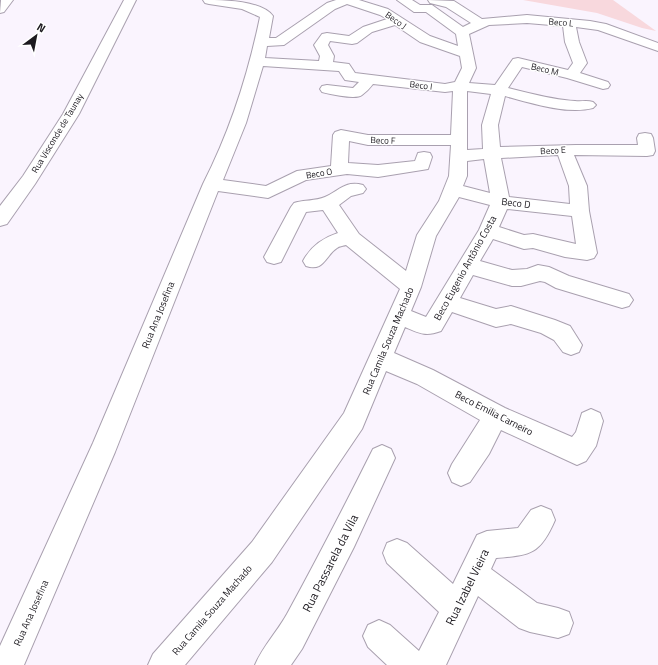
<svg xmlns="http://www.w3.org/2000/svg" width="658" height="665" font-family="'Titillium Web',sans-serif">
	<rect width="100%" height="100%" fill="#faf4fe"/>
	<!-- green -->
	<path fill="#f8d8dd" d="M523,0H613L656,31L642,28L597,13Z"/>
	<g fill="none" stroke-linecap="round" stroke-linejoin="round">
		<defs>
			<g id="minor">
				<path d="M1,0H13L4,12L0,13Z"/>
				<path d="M124,0H136L79,114L35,184L7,224L0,226V206L23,176L63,114Z"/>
				<path d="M203,0C222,0 261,0 273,16L269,38H276L327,3L336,0H359L388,9L430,36L458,46L456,34L426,12H414L397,0H412L420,5H432L463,27L471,23L446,7L430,3L428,0L454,1L482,19L527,15L590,21L606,24L658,43V51L598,30L576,27L579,42L587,63L580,73L608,82L610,85L608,88L603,89L567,78L522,67L508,88C529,93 553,100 575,101C581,102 587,100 593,102L596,105L593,108C568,115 530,103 505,96L498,125L500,147L576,145H638L637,138L639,134L645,133L651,134L653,138L655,151L653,155L647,156L574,155L587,186L589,211L597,253L594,258L587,260L565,257L533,248L524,249L493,239L480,261L512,270L527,269L538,265L549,267L569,276L629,294L633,300L629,306L622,308L556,288L545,282L540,281L521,286H512L473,275L460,298L496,309L511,306L555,320L570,326L582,345L579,352L571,355L563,352L554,340L541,333L511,324L496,327L452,312L441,331C425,337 419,333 405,327L394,353L433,370L505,408L572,437L576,432L582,413L591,409L600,413L603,421L596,446L586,461L577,465L501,430L489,454L470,482L461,486L452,482L448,473L452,464L480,420L417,384L386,371L362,429L272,562L185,665H148L153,654L252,542L344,413L400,289L346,245C343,246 339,246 337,248C325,256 324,272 306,266L303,261C311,246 323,238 338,233L323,210L306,212L281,262L274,264L267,262L264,257L291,207L294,203C303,200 316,201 325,197C339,191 345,180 363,185L366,189L363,193L351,196L339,205L359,234L406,271L417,235L439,201L449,176L451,145H368L349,141L348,163L378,165L415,161L418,153L424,152L430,153L432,157L428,169L422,170L378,177L347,174L306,180L268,198L218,191L115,452L24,665H0V646L93,443L203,184C230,131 248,75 260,17L242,9L209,4L205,3ZM347,4L380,15L387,19L363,27L349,36L327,33L322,34L314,45L320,56L319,61L265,58L267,46L284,45L335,9ZM527,23L563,26L565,42L573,63L568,70L518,58L513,59L495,85L469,83L476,68L469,34L489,25ZM395,25L420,42L460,56L462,68L455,82L445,84L355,73L349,64L333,62L334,56L328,45L330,41L352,44L357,43L372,32ZM263,66L339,71L345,80L359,82L353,88L327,85L322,86L320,89L322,92C330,94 356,100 362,95C366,92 370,88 373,84L445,92L453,91L451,135H368L341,130L335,132L333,135L331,166L297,171L266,186L223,180L246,123ZM467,91L491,94L482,125L483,149L467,150ZM558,155L569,186L570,204L509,197L501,158ZM484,159L490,193L463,186L467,176V161ZM459,197L490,205L479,230L426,317L411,311L421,287L436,236ZM507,209L572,216L576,244L533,234L524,235L499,227Z"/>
				<path d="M382,445L391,449L395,458L354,547L302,649L291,665H255C263,646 277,632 287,614C317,559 345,505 373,449Z"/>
				<path d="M541,506L551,510L555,520C540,555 530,555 496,558L491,569L537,603L558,608L569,612L573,623L569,634L558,638L530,632L519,628L478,596L446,665H387L368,647L363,636L368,625L379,620L390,625L419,651L439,612L387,563L383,553L387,543L397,539L407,543L453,584L477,535L487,531L518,528L531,510Z"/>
			</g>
		</defs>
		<!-- minor casing -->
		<use href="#minor" stroke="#a9a0af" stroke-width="2"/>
		<!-- minor -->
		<use href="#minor" fill="#fff" fill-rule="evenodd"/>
	</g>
	<g text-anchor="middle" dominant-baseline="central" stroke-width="3" stroke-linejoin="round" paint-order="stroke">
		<!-- far-street labels -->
		<g font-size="9" fill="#1c191f" stroke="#fff">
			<text transform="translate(396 20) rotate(35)">Beco J</text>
			<text transform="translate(561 22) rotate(5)">Beco L</text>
			<text transform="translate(545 69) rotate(13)">Beco M</text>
			<text transform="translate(421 85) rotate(7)">Beco I</text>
			<text transform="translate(57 133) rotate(-59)">Rua Visconde de Taunay</text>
			<text transform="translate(383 140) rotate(2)">Beco F</text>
			<text transform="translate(553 150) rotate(-3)">Beco E</text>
			<text transform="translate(319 173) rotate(-9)">Beco O</text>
		</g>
		<!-- street labels -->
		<g font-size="10" fill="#1c191f" stroke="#fff">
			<text transform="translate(516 203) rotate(7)">Beco D</text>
			<text transform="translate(465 268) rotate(-61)">Beco Eugenio Antônio Costa</text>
			<text transform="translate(158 315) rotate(-68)">Rua Ana Josefina</text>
			<text transform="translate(388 341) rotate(-67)">Rua Camila Souza Machado</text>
			<text transform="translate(494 413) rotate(27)">Beco Emilia Carneiro</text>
			<text transform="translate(212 610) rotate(-49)">Rua Camila Souza Machado</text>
			<text transform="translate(31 613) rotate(-66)">Rua Ana Josefina</text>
		</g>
		<!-- near-street labels -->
		<g font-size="12" fill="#1c191f" stroke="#fff">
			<text transform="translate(330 563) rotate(-63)">Rua Passarela da Vila</text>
			<text transform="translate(467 587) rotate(-64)">Rua Izabel Vieira</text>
		</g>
	</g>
	<!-- north arrow -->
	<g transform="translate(36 36) rotate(32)" stroke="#ffffff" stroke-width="3" paint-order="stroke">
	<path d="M0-3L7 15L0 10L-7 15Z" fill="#1c191f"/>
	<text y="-6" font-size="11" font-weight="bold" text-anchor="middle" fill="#1c191f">N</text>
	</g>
</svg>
